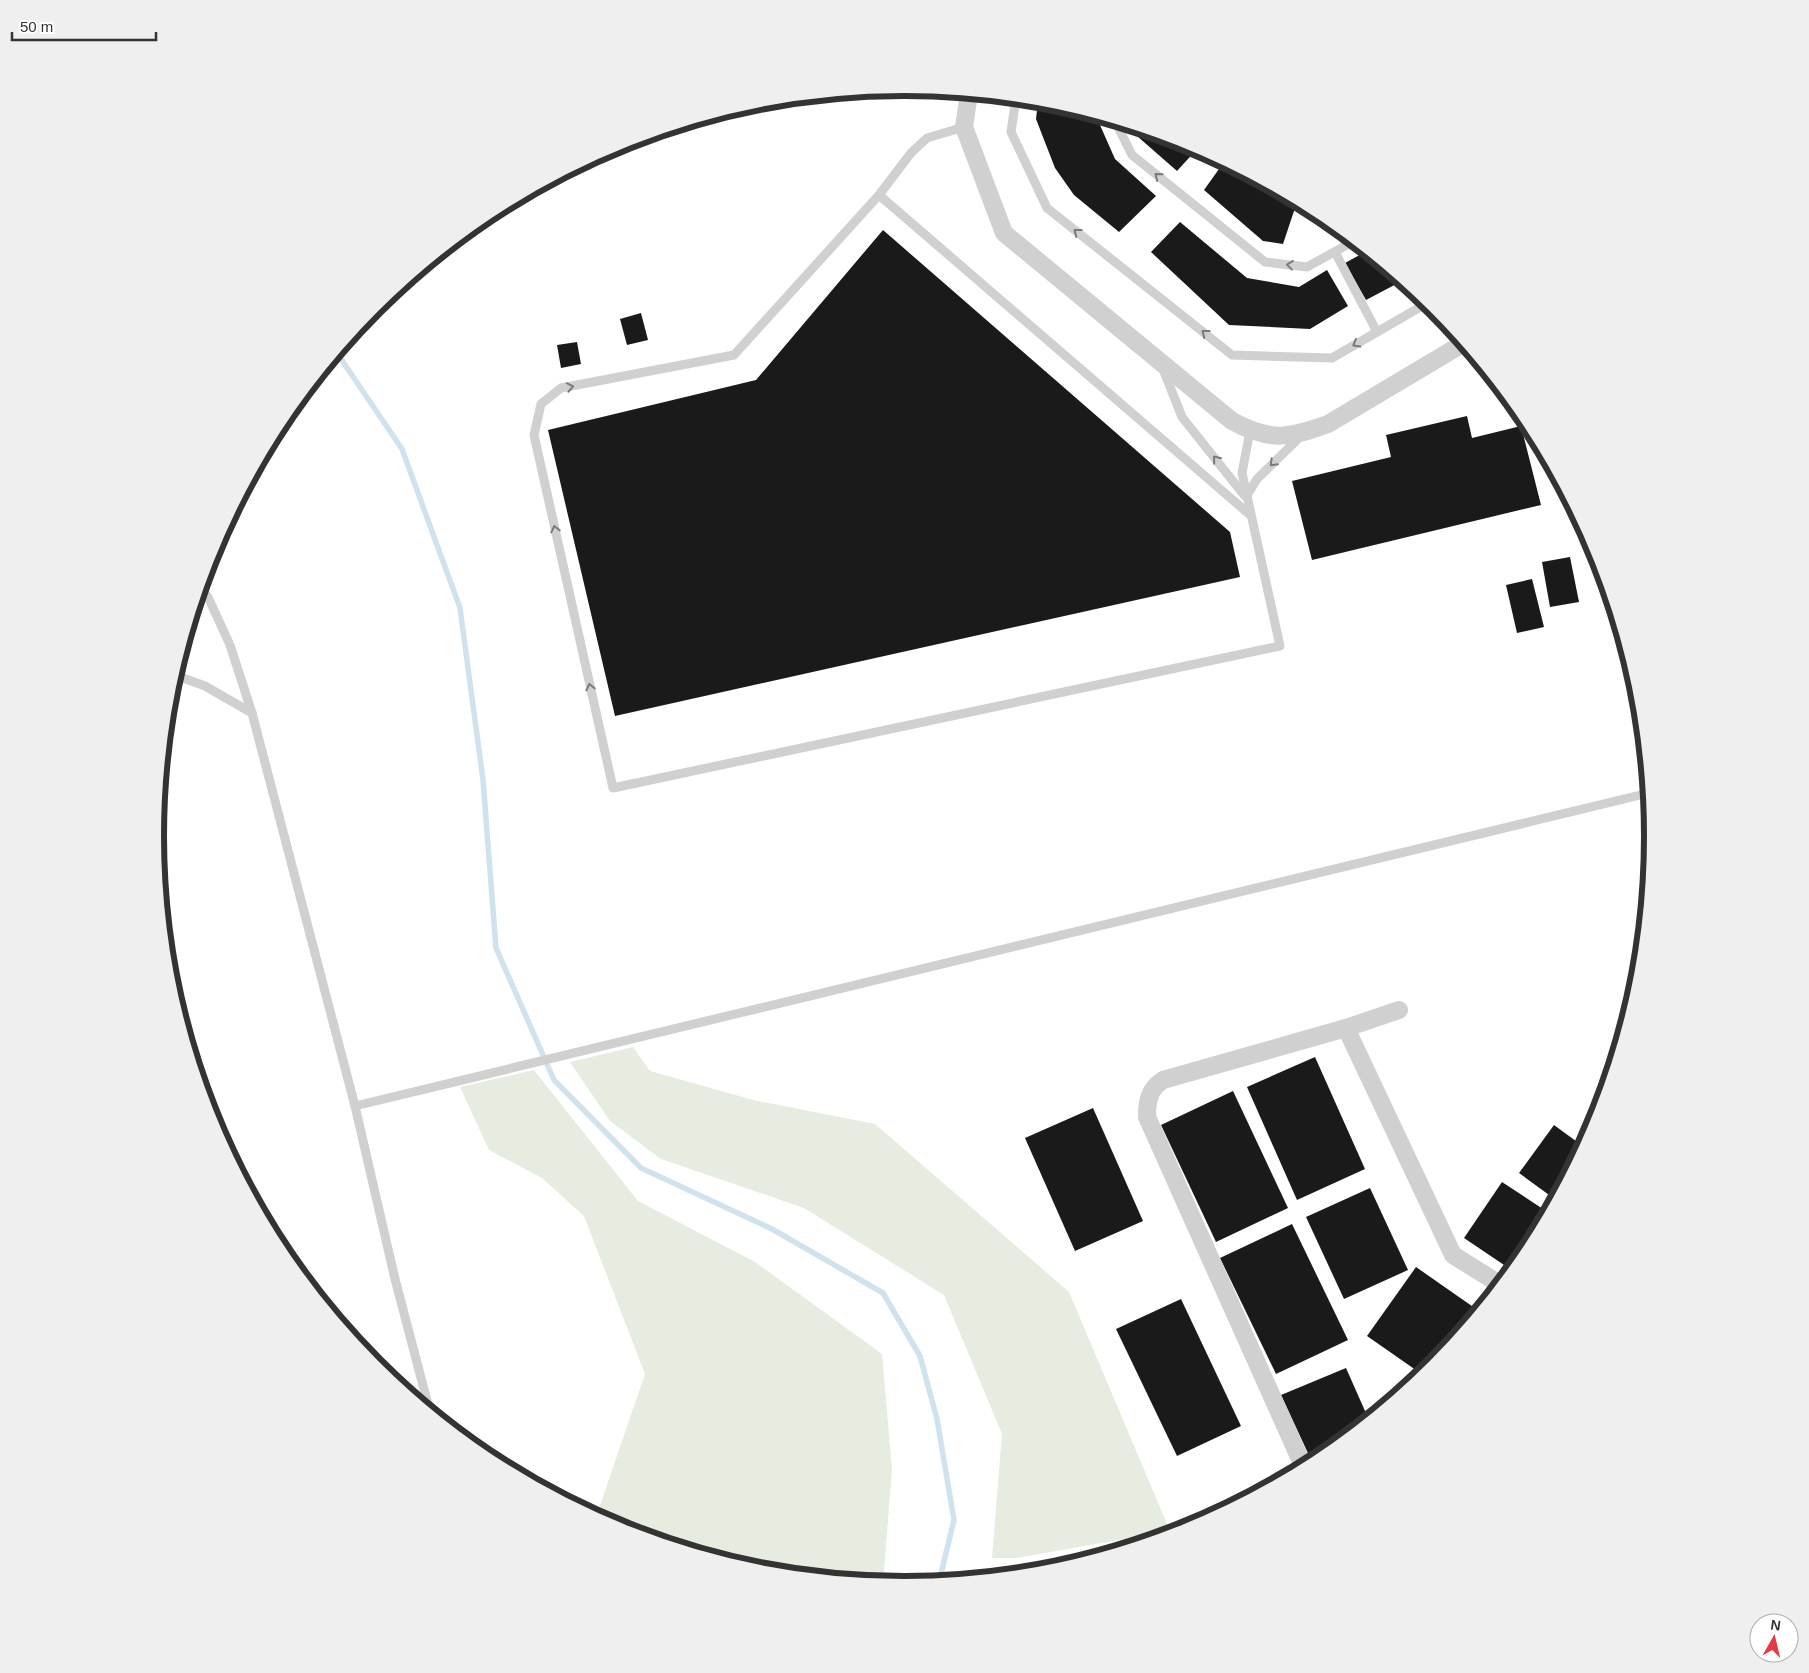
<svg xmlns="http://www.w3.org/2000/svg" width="1809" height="1673" font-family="Helvetica,sans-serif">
	<rect width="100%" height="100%" fill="#fff"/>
	<!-- green -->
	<g fill="#e6ecdf">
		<path d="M633,1047L650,1071L753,1100L875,1124L1069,1292L1170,1531L1016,1558H992L1002,1434L944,1295L804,1208L661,1159L610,1121L570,1062Z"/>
		<path d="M534,1070L638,1201L755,1262L882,1354L892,1469L883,1583L758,1571L618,1528L596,1517L645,1374L584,1216L542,1178L489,1150L460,1087Z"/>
	</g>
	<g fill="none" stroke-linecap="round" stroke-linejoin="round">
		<!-- stream -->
		<path stroke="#cfe2ee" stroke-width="5.5" d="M337,353L402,449L460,608L483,780L496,948L554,1080L641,1168L772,1229L883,1293L920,1356L937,1419L954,1520L939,1582"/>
	</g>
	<!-- building -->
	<g fill="#1a1a1a">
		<path d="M1038,101L1051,102L1096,116L1115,159L1156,196L1119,232L1074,195L1055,168L1036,119Z"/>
		<path d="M1134,127L1191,145L1198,148L1177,171L1137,136Z"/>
		<path d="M1224,162L1297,202L1283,244L1263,241L1204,190Z"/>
		<path d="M1180,222L1247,278L1299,287L1327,270L1348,306L1310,329L1229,325L1151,252Z"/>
		<path d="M883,230L1230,532L1240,577L615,716L548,430L756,380Z"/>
		<path d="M1367,251L1402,281L1366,300L1345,263Z"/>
		<path d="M641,313L648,340L627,345L620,319Z"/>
		<path d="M577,342L581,364L561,368L557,345Z"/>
		<path d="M1467,416L1472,438L1521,426L1541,505L1312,560L1292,481L1391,457L1386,435Z"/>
		<path d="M1570,557L1579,602L1550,607L1542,562Z"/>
		<path d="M1532,579L1544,627L1517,633L1506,585Z"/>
		<path d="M1315,1057L1365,1169L1297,1200L1247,1087Z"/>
		<path d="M1233,1091L1288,1208L1216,1242L1161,1125Z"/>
		<path d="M1093,1108L1143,1221L1075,1251L1025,1138Z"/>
		<path d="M1554,1125L1584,1147L1556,1200L1519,1173Z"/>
		<path d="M1502,1182L1549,1213L1527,1253L1513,1271L1464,1238Z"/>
		<path d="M1370,1188L1408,1270L1344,1299L1306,1217Z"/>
		<path d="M1292,1224L1348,1340L1276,1374L1220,1258Z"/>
		<path d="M1416,1267L1479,1311L1434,1366L1423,1375L1367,1336Z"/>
		<path d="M1181,1299L1241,1426L1177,1456L1116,1329Z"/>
		<path d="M1346,1368L1369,1420L1320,1459L1313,1464L1281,1395Z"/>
	</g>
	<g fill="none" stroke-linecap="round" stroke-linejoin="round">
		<!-- lane -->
		<g stroke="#d0d0d0" stroke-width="9">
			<path d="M1016,98L1011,132L1047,208L1232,355L1332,358L1429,302"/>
			<path d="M1115,121L1132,155L1265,262L1307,267L1354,241"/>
			<path d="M964,127L927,138L911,153L879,195L734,355L561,388L541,404L534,435L613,788L1280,646L1242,473L1250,431"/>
			<path d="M879,195L1249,514"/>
			<path d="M1335,252L1377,332"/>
			<path d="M1163,369L1182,417L1244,495"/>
			<path d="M1246,497L1257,479L1302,435"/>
			<path d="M201,589L208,597L230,645L252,713L355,1106L395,1279L430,1412"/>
			<path d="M175,675L205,686L252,713"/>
			<path d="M355,1106L1649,793"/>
		</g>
		<!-- street -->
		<g stroke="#d0d0d0" stroke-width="18">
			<path d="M969,94L964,127L1004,233L1232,421C1271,442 1289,438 1328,424L1464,343"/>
			<path d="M1346,1028L1453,1255L1501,1285"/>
			<path d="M1304,1468L1147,1117C1147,1101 1149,1089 1163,1080L1346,1028L1399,1010"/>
		</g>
	</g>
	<!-- one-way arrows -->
	<defs><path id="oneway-chevron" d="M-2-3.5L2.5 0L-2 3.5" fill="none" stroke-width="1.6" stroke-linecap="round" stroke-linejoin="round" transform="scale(1.25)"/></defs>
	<g stroke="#7a7a7a">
		<use href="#oneway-chevron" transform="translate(1158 176) rotate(-141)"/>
		<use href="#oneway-chevron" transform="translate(1077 232) rotate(-142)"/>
		<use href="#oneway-chevron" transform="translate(1290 265) rotate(-173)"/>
		<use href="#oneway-chevron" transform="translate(1205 333) rotate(-142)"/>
		<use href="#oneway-chevron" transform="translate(1356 344) rotate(150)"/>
		<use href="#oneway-chevron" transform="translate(570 387) rotate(-11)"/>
		<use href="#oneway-chevron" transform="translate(1216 459) rotate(-129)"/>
		<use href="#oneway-chevron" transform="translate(1273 463) rotate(135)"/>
		<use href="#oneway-chevron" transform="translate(555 529) rotate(-103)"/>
		<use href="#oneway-chevron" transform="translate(590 687) rotate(-103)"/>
	</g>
	<!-- crop -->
	<path d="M0 0H1809V1673H0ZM164 836a740 740 0 1 1 1480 0a740 740 0 1 1-1480 0Z" fill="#efefef" fill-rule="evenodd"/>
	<path fill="none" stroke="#333" stroke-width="6" d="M164 836a740 740 0 1 1 1480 0a740 740 0 1 1-1480 0Z"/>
	<!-- north arrow -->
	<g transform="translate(1774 1638) rotate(8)"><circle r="24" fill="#ffffff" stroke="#adadad"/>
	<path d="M0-4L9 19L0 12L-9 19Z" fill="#e63946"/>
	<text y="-8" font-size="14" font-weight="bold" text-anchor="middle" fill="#333333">N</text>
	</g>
	<!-- scale -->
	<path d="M12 32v8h144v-8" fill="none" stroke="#333333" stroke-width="2.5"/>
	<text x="20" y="32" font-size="15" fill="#333333" stroke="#ffffff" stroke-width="4" paint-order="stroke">50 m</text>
</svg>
